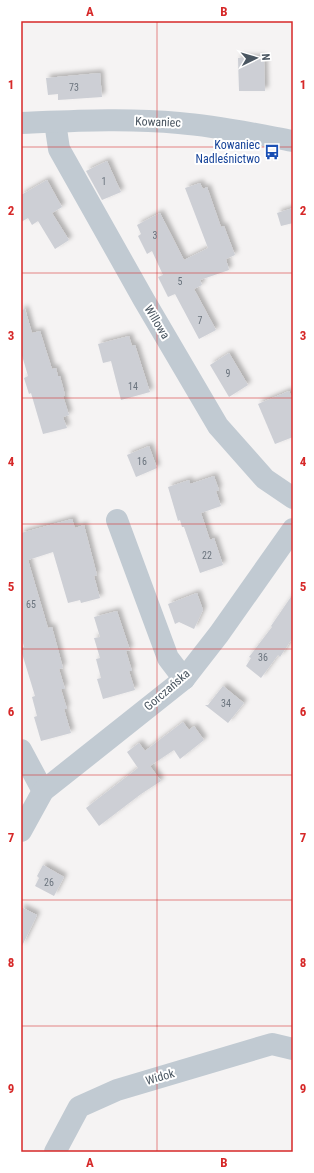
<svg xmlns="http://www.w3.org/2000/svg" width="314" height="1173" font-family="'Roboto Condensed',sans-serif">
	<defs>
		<filter id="shadow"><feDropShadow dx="3.5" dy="-3.5" stdDeviation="2" flood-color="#0004"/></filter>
	</defs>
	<rect width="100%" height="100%" fill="#f5f3f3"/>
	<!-- building -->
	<g fill="#cdcfd5" filter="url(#shadow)">
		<path d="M238,58H264L265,91H239Z"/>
		<path d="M100,73L102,97L58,100V94L48,95L46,78Z"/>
		<path d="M107,161L121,192L102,200L86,171Z"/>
		<path d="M47,180L62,207L52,213L69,240L55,249L38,221L32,225L28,218L21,222V195Z"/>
		<path d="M200,183L203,189L207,187L221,227L224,226L235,255L226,259L229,270L200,280L202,285L194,289L216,330L199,339L175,294L168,297L158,277L163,275L152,251L147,254L138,236L141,234L137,225L160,213L184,260L208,248L185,188Z"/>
		<path d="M293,208V223L281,226L277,213Z"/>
		<path d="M25,309L32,333L40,331L52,369L56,368L58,376H60L65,395L63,396L69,415L63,417L67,428L43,434L31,393L29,394L24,378L28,376L21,352V310Z"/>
		<path d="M129,336L132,346L135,345L150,392L121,400L111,361L103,363L98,344Z"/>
		<path d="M229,353L248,385L229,397L210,365Z"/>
		<path d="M289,391L293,400V437L275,444L258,404Z"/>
		<path d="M149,446L157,468L136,477L127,455Z"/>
		<path d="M214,476L219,490L216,491L221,506L201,513L210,540L214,538L223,565L200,573L184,527H182L180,520L178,521L168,487L189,480L190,484Z"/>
		<path d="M72,519L75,528L84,525L97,575L94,576L100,598L81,603L80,600L68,603L53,552L28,560L48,628L52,627L63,668L59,669L65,689H61L67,709H64L71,733L41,741L34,717L37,716L32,697L35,696L21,650V648L24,647L21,635V533Z"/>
		<path d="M197,593L203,610L194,629L179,622L175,624L168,604Z"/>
		<path d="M293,594V637L280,657L278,655L261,678L246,666L251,658L249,657L272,627L271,626Z"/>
		<path d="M117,611L130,650L126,651L132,671H129L135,690L103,699L97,679L101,678L96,659L100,658L94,638L100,637L94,617Z"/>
		<path d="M223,686L244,703L228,723L205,705H208Z"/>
		<path d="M183,722L189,730L194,726L204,740L180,759L174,750L150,766L161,781L141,794L99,826L86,808L138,768L127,752L139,743L145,751Z"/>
		<path d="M43,865L64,877L54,896L35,886L39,878L37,876Z"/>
		<path d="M21,907L37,915L21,948Z"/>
	</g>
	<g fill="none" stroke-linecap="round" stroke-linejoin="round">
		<!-- minor -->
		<g stroke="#c1cad2" stroke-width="22">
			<path d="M55,122L59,149L144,300L218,426L265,479L293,498"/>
			<path d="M21,123C73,121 127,118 179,123C217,126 255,134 293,141"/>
			<path d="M117,520L168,658L184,679"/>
			<path d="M21,750L43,791"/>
			<path d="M21,831L43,791L184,679L219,634L293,529"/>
			<path d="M55,1152L79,1107L117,1090L272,1044L293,1049"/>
		</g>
	</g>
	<!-- grid -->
	<path fill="none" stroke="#d62828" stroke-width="1" stroke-opacity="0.55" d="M157,21V1152M21,147H293M21,273H293M21,398H293M21,524H293M21,649H293M21,775H293M21,900H293M21,1026H293"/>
	<!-- icons -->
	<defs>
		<symbol id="bus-bare" viewBox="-9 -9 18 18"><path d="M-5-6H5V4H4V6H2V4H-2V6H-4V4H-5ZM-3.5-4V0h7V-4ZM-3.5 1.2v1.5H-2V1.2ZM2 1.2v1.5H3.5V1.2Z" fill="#1a4fb4" stroke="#fff" stroke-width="2.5" paint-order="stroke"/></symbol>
	</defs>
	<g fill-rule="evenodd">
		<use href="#bus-bare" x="261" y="141" width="22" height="22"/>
	</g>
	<g text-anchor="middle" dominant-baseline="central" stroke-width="4" stroke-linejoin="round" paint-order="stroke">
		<!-- number labels -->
		<g font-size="10" fill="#6b747e">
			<text x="74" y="87">73</text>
			<text x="104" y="181">1</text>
			<text x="155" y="235">3</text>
			<text x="180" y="281">5</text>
			<text x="200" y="320">7</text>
			<text x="228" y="373">9</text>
			<text x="133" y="386">14</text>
			<text x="142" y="461">16</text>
			<text x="207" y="555">22</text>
			<text x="31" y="604">65</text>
			<text x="263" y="657">36</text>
			<text x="226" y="703">34</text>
			<text x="49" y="882">26</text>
		</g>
		<!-- street labels -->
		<g font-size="12" fill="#4a5661" stroke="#fff">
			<text transform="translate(158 122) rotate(2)">Kowaniec</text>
			<text transform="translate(157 322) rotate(59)">Willowa</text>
			<text transform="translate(167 690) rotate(-41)">Gorczańska</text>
			<text transform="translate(160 1077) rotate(-16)">Widok</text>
		</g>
		<!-- transit labels -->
		<g font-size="12" fill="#164399" stroke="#fff" text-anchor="end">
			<text x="260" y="145">Kowaniec<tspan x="260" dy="14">Nadleśnictwo</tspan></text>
		</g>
	</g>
	<!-- border -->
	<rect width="314" height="1173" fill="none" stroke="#ffffff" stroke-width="44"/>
	<!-- north arrow -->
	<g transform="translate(256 58) rotate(85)" stroke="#ffffff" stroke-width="3" paint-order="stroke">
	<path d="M0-3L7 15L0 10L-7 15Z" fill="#4a5661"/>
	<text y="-6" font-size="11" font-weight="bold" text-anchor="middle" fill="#4a5661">N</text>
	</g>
	<rect x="22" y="22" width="270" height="1129" fill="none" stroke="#d62828" stroke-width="1.5"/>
	<g font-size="13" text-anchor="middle" font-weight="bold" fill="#d62828">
		<text x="90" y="16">A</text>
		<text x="224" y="16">B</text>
		<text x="11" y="89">1</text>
		<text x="303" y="89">1</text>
		<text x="11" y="215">2</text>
		<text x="303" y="215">2</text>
		<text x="11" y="340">3</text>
		<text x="303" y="340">3</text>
		<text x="11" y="466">4</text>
		<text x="303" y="466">4</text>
		<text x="11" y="591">5</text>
		<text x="303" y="591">5</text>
		<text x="11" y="716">6</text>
		<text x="303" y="716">6</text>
		<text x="11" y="842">7</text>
		<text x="303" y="842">7</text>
		<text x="11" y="967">8</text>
		<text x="303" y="967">8</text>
		<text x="11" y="1093">9</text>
		<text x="303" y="1093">9</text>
		<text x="90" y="1167">A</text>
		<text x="224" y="1167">B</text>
	</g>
</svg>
